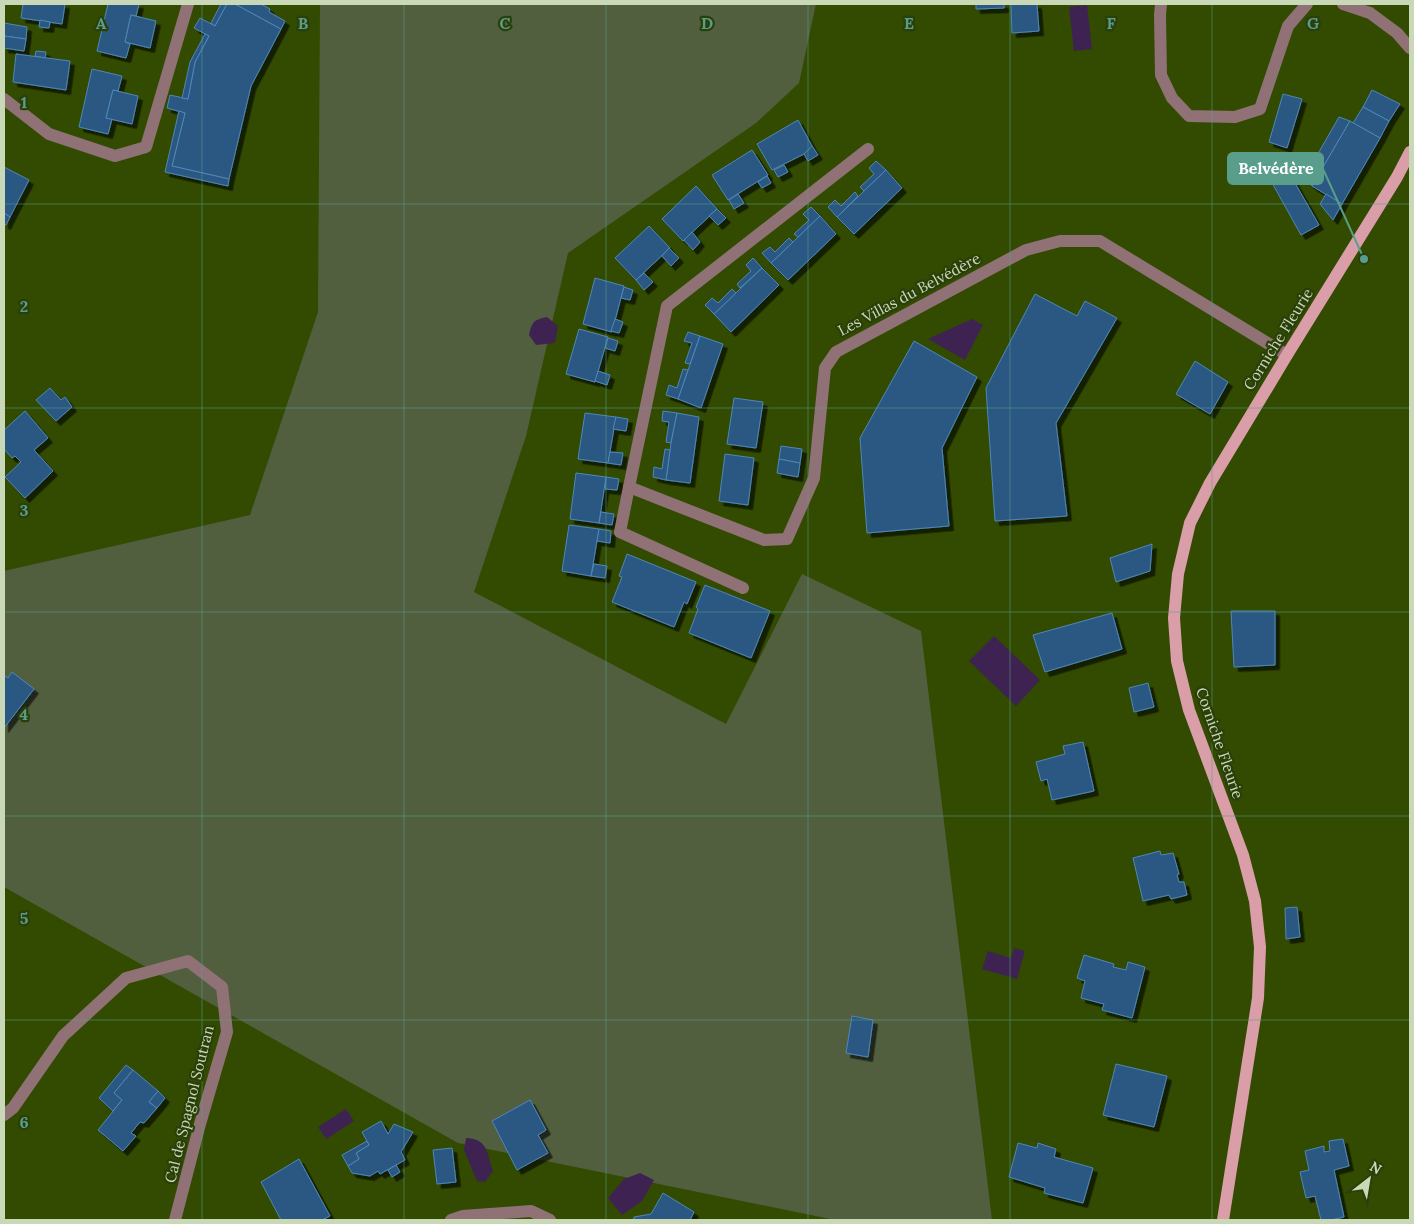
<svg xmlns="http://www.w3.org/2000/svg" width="1414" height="1224" font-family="Lora,serif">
	<defs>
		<filter id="shadow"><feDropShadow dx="4.5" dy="4.5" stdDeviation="0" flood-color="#0009"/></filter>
	</defs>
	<rect width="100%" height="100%" fill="#324b00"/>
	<!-- green -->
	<path fill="#515f3f" d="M320,4H816L799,83L756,123L568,253L526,436L474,592L726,724L802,574L921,631L992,1220H835L458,1143L4,887V571L250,515L318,312Z"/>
	<!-- water -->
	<g fill="#3e2352">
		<path d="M1087,5L1092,49L1074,51L1069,7Z"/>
		<path d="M547,317L558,326L555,343L536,345L529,335C532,322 533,320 547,317Z"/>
		<path d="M972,319L983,325L965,360L928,339Z"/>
		<path d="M994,636L1040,680L1016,706L969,661Z"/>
		<path d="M1014,948L1025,951L1017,979L982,969L988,951L1011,958Z"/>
		<path d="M346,1109L354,1121L326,1139L318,1127Z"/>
		<path d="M466,1138C488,1139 487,1153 493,1171L485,1182L477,1181L464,1150Z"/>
		<path d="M640,1173L654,1180L642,1201L622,1215L608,1198L624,1179Z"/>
	</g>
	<!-- building -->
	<g fill="#295882" stroke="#4f87ba" filter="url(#shadow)">
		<path d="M23,4H65L62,24L21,18Z"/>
		<path d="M108,4H139L136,16L131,15L125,42L130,44L126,58L97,51Z"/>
		<path d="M221,4H227L215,26L211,23Z"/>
		<path d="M227,4H235L281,29L251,86L229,179L172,166L185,113L167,108L170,95L188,99L195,62L209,36L194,28L200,18L215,26Z"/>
		<path d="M235,4H261L270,9L269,12L285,21L281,29Z"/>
		<path d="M976,4H1004V8L976,9Z"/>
		<path d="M1011,4H1037L1039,31L1012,33Z"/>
		<path d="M131,15L156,21L150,48L125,42Z"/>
		<path d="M40,20L50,22L49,28L39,27Z"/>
		<path d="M4,23L27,27L26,39L4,36Z"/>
		<path d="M205,34L209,36L195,62L188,99L182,98L190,62Z"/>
		<path d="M4,36L26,39L24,51L4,48Z"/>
		<path d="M36,51L46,52L45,58L35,56Z"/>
		<path d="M16,54L70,61L66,90L13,82Z"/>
		<path d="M92,69L122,76L118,91L113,90L106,118L112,119L108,134L79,127Z"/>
		<path d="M113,90L138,96L132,124L106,118Z"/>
		<path d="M1372,90L1400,104L1389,121L1363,107Z"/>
		<path d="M1283,94L1302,99L1287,148L1269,142Z"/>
		<path d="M1363,107L1389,121L1380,138L1353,123Z"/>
		<path d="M179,111L185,113L172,166L229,179L228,186L165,172Z"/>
		<path d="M1339,117L1350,121L1312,186L1304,178Z"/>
		<path d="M798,120L812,146L804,154L772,170L757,144Z"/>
		<path d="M1350,121L1380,138L1342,204L1312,186Z"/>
		<path d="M812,146L818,155L808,161L804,154Z"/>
		<path d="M752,150L768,175L728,200L712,175Z"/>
		<path d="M876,161L886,170L864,191L860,187L874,174L869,168Z"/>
		<path d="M1283,162L1319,225L1301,235L1266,172Z"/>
		<path d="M784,165L788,172L778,177L774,170Z"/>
		<path d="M4,167L29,180L10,217L4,213Z"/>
		<path d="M886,170L902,188L854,234L837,217Z"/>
		<path d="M767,176L771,183L762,188L758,182Z"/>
		<path d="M696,186L717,209L683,241L662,219Z"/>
		<path d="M855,192L858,196L837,217L828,207L835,200L841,206Z"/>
		<path d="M738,194L744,203L734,209L729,200Z"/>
		<path d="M1326,194L1342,204L1333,220L1320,204Z"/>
		<path d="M811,207L820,216L798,237L794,234L809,220L803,214Z"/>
		<path d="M717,209L726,218L718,225L709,216Z"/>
		<path d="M4,213L10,217L6,225L4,224Z"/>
		<path d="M820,216L836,234L788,280L771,263Z"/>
		<path d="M649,226L670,248L636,280L615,258Z"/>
		<path d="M692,232L700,242L693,250L684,240Z"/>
		<path d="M789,238L793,242L771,263L762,253L770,247L775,252Z"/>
		<path d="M669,248L679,258L671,266L662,256Z"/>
		<path d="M753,258L762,268L740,288L737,284L751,271L746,265Z"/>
		<path d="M762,268L779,285L731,332L714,314Z"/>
		<path d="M644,273L653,282L644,290L636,280Z"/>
		<path d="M595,278L624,286L612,332L583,324Z"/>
		<path d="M624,287L633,290L630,300L621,298Z"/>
		<path d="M732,289L736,293L714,314L705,305L712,298L718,303Z"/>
		<path d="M1035,294L1077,316L1085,301L1117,318L1056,423L1067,516L995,521L986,388Z"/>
		<path d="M615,319L623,322L619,333L611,331Z"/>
		<path d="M579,329L608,337L595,382L566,374Z"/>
		<path d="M688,332L700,336L690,364L685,363L692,343L684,341Z"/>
		<path d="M700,336L723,344L701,408L678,399Z"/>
		<path d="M608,338L618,341L615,351L605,348Z"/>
		<path d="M914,341L977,377L942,448L949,526L867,533L860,438Z"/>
		<path d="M1195,361L1228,382L1210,414L1176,394Z"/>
		<path d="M683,369L688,370L678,399L666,395L669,385L677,388Z"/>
		<path d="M598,371L610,375L607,385L595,381Z"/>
		<path d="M50,388L61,400L65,397L72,407L56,421L36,400Z"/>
		<path d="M734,398L763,402L756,448L727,444Z"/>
		<path d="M25,411L48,438L34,450L53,471L25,498L5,477L21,462L15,456L12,458L4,449V430Z"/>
		<path d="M663,411L677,413L671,443L666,442L669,422L662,421Z"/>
		<path d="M585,413L616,417L608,463L578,459Z"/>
		<path d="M677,413L699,417L690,483L666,480L671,443Z"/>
		<path d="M616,417L628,419L626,431L613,429Z"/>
		<path d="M781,446L802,449L800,463L779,459Z"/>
		<path d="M665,449L670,450L666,480L653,477L654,467L662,469Z"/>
		<path d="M610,452L623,453L621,465L608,463Z"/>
		<path d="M725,454L754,458L748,505L719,501Z"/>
		<path d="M779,459L800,463L798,477L777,473Z"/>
		<path d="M576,473L606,477L599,523L570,519Z"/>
		<path d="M606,477L619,479L617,490L605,489Z"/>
		<path d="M601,512L614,514L612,525L599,523Z"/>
		<path d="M569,525L599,529L591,576L562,571Z"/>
		<path d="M599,529L611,531L610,543L597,541Z"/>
		<path d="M1152,544L1150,571L1116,582L1110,558Z"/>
		<path d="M627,554L696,582L687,604L684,602L674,627L612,602L622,577L619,576Z"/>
		<path d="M594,564L607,566L605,578L591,576Z"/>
		<path d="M705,585L770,611L751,658L689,633L698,609L696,607Z"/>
		<path d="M1231,611H1275V665L1234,667Z"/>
		<path d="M1112,613L1122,649L1045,672L1033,635Z"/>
		<path d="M12,672L34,689L4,728V675L8,678Z"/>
		<path d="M1148,683L1154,707L1134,712L1129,688Z"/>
		<path d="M1083,742L1094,791L1052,800L1047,779L1041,781L1036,762L1065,754L1063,746Z"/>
		<path d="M1160,851L1161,855L1173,853L1179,874L1177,875L1179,882H1184L1187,895L1171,899L1169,895L1143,901L1133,858Z"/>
		<path d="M1297,907L1300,937L1286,939L1285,908Z"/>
		<path d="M1084,955L1114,964L1113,967L1126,970L1128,962L1145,967L1132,1018L1102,1010L1104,1004L1081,998L1085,981L1077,978Z"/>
		<path d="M852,1016L873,1020L868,1057L846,1053Z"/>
		<path d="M1116,1064L1167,1076L1154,1127L1103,1115Z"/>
		<path d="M126,1065L133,1070L114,1093L122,1100L113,1111L99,1098Z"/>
		<path d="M133,1070L158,1091L149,1102L157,1108L144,1123L140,1122L131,1133L136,1136L123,1151L98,1130L122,1100L114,1093Z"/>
		<path d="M158,1091L165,1098L157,1108L149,1102Z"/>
		<path d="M530,1100L546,1130L538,1135L548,1153L517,1170L492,1121Z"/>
		<path d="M381,1121L388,1134L394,1124L413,1132L401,1152L405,1160L380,1174L378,1171L370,1176L352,1173L348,1166L359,1159L356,1153L369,1145L362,1132Z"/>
		<path d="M1343,1139L1349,1166L1334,1170L1344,1217L1331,1220H1321L1315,1196L1306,1198L1300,1172L1309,1170L1305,1151L1324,1146V1152L1330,1151L1329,1141Z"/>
		<path d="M367,1141L369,1145L356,1153L359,1159L348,1166L342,1155Z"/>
		<path d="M1018,1143L1037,1148L1038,1143L1056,1149L1054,1157L1093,1168L1083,1203L1044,1193L1045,1188L1009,1177Z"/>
		<path d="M452,1148L456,1182L437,1184L433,1150Z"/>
		<path d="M299,1159L330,1216L322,1220H281L261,1182Z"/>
		<path d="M396,1165L400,1172L392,1177L388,1170Z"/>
		<path d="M663,1193L694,1212L690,1220H629L634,1219V1217L651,1214Z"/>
	</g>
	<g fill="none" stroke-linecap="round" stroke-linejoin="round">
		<!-- minor -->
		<g stroke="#907176" stroke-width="12">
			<path d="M1161,4L1160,15L1161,75L1172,98L1189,116L1235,117L1260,109L1288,26L1307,4"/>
			<path d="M1343,4L1370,13L1397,33L1410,48"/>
			<path d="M4,99L49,134L115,156L146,147L188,4"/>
			<path d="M868,149L667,306L629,487L764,540L787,539L814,478L825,368L836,352L1026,250L1060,241H1100L1287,355"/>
			<path d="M629,487L620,532L743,588"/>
			<path d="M4,1115L13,1108L63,1036L126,978L188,961L222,987L227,1032L200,1124L175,1220"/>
			<path d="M451,1220L463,1216L531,1211L550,1220"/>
		</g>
		<!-- major -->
		<path stroke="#da9ea8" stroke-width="12" d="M1223,1220L1258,998L1260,947L1255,901L1243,855L1189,710L1177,661L1174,618L1178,574L1190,523L1210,483L1287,355L1397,177L1410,152"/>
	</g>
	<!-- grid -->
	<path fill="none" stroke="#599e8b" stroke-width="1" stroke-opacity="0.55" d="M202,4V1220M404,4V1220M606,4V1220M808,4V1220M1010,4V1220M1212,4V1220M4,204H1410M4,408H1410M4,612H1410M4,816H1410M4,1020H1410"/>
	<g text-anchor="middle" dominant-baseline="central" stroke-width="4.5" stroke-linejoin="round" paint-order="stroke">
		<!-- street labels -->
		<g font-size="15" fill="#c9d9b7" stroke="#2b3f0a">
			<text transform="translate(909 294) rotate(-28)">Les Villas du Belvédère</text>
			<text transform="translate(1278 339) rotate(-58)">Corniche Fleurie</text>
			<text transform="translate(1220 743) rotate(71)">Corniche Fleurie</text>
			<text transform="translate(189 1104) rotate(-76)">Cal de Spagnol Soutran</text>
		</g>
	</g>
	<g font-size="16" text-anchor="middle" font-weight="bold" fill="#599e8b" stroke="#2b3f0a" stroke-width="4.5" stroke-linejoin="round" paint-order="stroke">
		<text x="101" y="29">A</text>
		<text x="303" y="29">B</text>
		<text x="505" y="29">C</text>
		<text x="707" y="29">D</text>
		<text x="909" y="29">E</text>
		<text x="1111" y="29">F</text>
		<text x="1313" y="29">G</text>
		<text x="24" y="108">1</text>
		<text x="24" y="312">2</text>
		<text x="24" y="516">3</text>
		<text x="24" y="720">4</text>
		<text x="24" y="924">5</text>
		<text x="24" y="1128">6</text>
	</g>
	<!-- callouts -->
	<path fill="none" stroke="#599e8b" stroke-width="2" d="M1364 259L1323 169"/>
	<circle fill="#599e8b" stroke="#2b3f0a" stroke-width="2" cx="1364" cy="259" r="5"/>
	<rect fill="#599e8b" stroke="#599e8b" stroke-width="2" x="1228" y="153" width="95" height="31" rx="5"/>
	<g font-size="16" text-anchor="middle" font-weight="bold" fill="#fff">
		<text x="1276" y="174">Belvédère</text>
	</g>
	<!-- border -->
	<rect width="1414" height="1224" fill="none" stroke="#c9d9b7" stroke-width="10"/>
	<!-- north arrow -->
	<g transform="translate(1369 1179) rotate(31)" stroke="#2b3f0a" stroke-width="4" paint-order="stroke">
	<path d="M0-4L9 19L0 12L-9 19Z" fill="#c9d9b7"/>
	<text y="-8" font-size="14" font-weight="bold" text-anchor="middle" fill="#c9d9b7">N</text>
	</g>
</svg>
